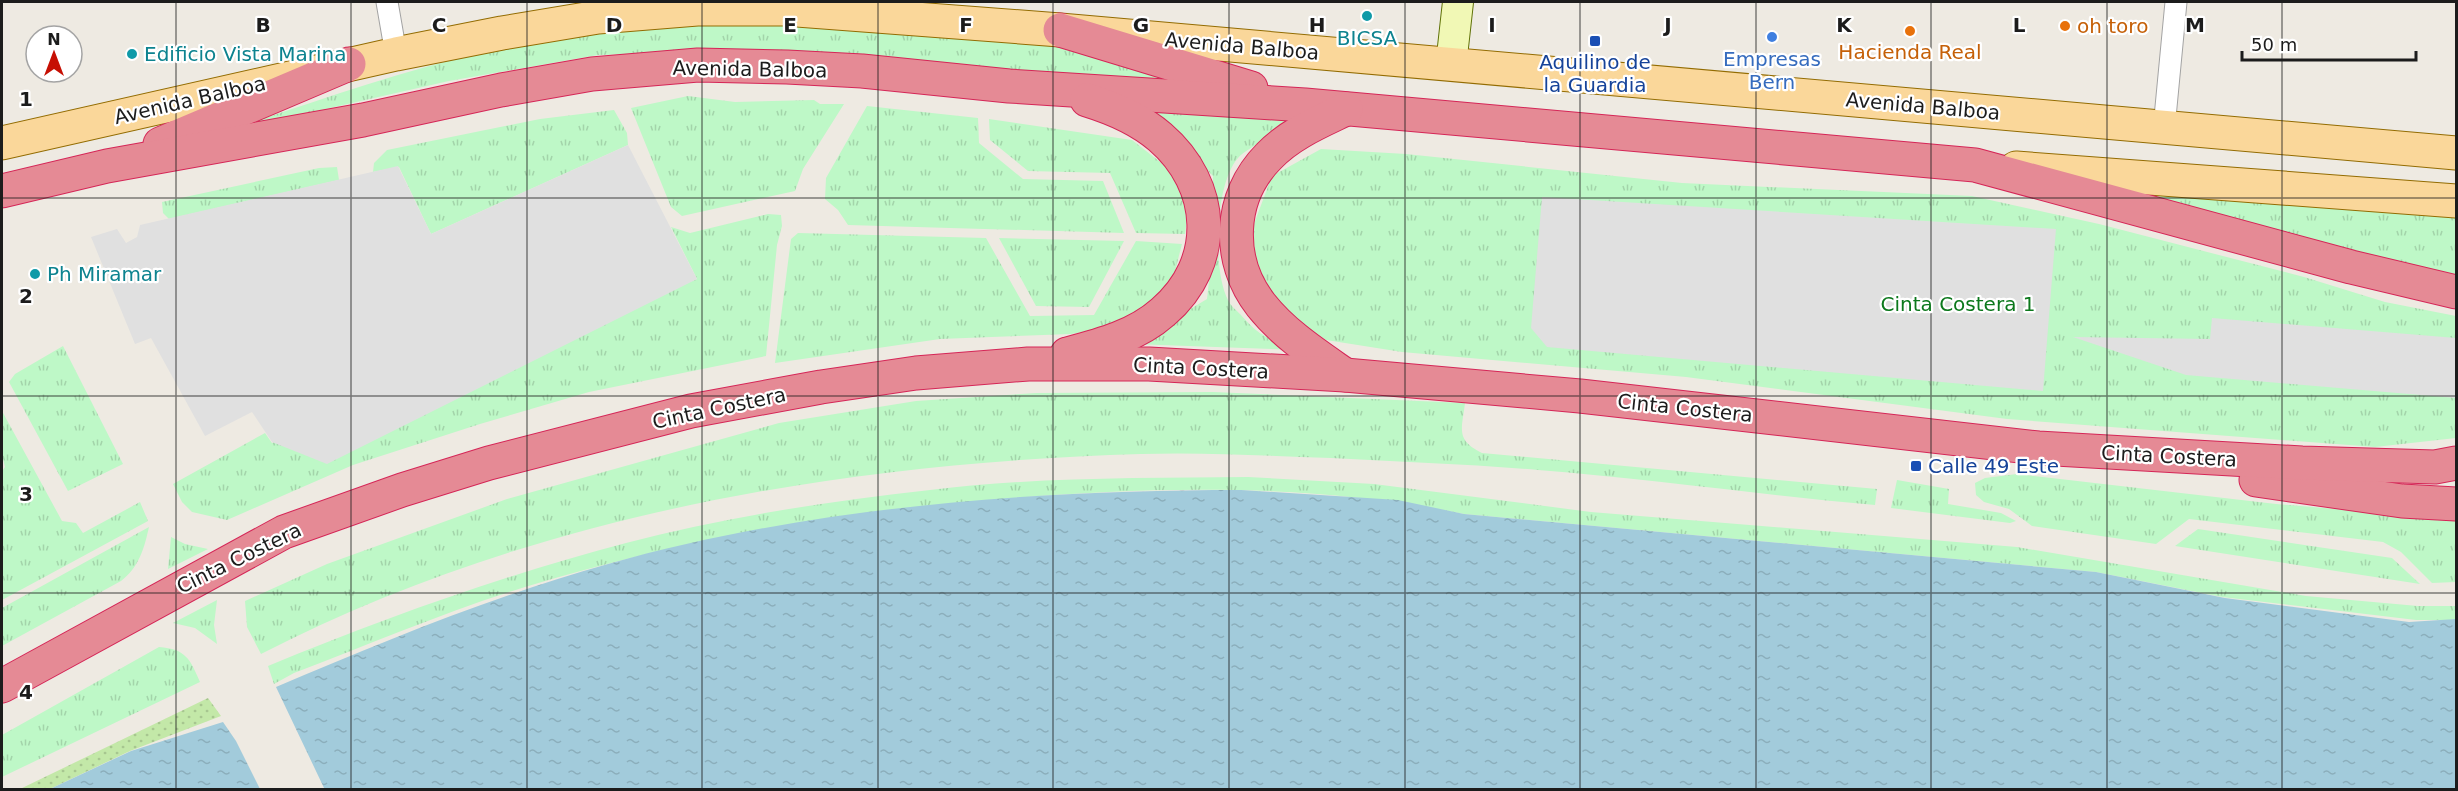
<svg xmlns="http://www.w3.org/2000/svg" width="2458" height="791" font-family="'DejaVu Sans',sans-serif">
	<defs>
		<pattern id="grass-dots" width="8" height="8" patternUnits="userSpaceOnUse" patternTransform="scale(1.5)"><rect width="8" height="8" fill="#c3e8a8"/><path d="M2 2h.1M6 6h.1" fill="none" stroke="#a7c690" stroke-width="1.8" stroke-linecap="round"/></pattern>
		<pattern id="park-tufts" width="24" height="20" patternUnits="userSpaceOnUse" patternTransform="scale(1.5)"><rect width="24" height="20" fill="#bef8c7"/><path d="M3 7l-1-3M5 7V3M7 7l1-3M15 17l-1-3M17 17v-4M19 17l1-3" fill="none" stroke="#a3d4aa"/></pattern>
		<pattern id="water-ripples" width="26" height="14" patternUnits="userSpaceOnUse" patternTransform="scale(1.5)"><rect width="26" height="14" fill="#a2cbdb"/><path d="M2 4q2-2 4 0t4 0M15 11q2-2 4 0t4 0" fill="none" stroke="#8baebb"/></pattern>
	</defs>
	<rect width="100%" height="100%" fill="#eeeae2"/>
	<!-- grass -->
	<path fill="url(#grass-dots)" d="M208,698L221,716L130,751L50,789L18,790Z"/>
	<!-- park -->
	<g fill="url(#park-tufts)">
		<path d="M729,21L1068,46L1239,92L776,50L598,55L449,81L220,133C306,105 393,73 481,53C563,34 646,28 729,21Z"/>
		<path d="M688,96L735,102L814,100L820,104H844L803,169L795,191L682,216L671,207L631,108Z"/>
		<path d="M1118,104L1324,114C1305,122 1250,144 1238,158C1215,184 1212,269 1228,300C1230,305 1236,310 1240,314C1260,337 1268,338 1296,350L1132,344L1207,299L1213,245V176L1181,144Z"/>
		<path d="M867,106L978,118L979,143L1023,179L1103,181L1124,233L848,225L838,210L825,199L826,178Z"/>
		<path d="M614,110L627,133L628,145L431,234L399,167L373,172L374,163L387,150L540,119Z"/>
		<path d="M989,119L1132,140L1164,165L1184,193L1188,211L1185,234L1136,233L1110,173L1028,171L990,140Z"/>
		<path d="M1321,149L1406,154L1682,183L1972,196L2099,224L2304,277L2385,302L2456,316V438L2375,447L2007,419L1686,377L1402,352L1326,340L1264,298L1249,237L1272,176Z"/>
		<path d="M337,167L339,180L169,219L163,213L162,202L319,168Z"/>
		<path d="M2067,176L2456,212V277Z"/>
		<path d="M768,214L781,215L782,226L777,245L766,356L589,392L480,424L353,465L227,520L192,512L182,502L173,484L265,433L272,443L697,279L671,227L690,233Z"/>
		<path d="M798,233L986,238L1030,316L1094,315L1136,241L1182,244L1174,275L1160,298L1118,326L1071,334L940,339L775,363L791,239Z"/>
		<path d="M999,238L1124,241L1089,307L1036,306Z"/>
		<path d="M63,346L123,464L68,491L9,382L15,374Z"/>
		<path d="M1213,392L1465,403C1462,429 1455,440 1482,453L1877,489L1875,505C1763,495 1651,479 1538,470C1469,464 1400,462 1331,458C1268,456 1205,452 1141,454C840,463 531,515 261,654L247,627L245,601L327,564L507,499L779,423L916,401L1036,393Z"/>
		<path d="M2,411L62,521L76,523L83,533L140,502L148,521L2,600V471L5,467L2,455Z"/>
		<path d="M2017,474L2276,504L2456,519V582L2432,583L2401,552L2383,542L2189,519L2156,544L2032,526L2009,509L1984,502L1976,495L1975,483L1985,478Z"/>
		<path d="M1248,477L1374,484L1591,512L2017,547L2306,596L2418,606H2456V620H2416L2222,597L2096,572L1464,514C1318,484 1164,486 1015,498C849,511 685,538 525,587C447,611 370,644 294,673L274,684L268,666C384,618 504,575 626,543C725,517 829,501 930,490C1035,477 1142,478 1248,477Z"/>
		<path d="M1897,480L1949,489L1948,504L2001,513L2016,521L2010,523L1891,508Z"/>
		<path d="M149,527C144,549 139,567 121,581L2,646V608Z"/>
		<path d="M2198,529L2392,558L2420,584L2175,546Z"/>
		<path d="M171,537L185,544L208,549L168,569Z"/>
		<path d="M217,600L214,625L217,644L195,628L173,623Z"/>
		<path d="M159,647C186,649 190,659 200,682L2,777V735Z"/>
	</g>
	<!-- parking -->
	<g fill="#e0e0e0">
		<path d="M628,145L697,279L327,464L272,442L252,412L205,436L151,338L135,344L91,237L117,229L126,243L137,237L140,225L398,166L431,234Z"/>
		<path d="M1542,197L2056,229L2043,391L1547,347L1531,328Z"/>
		<path d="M2212,318L2456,338V398L2186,375L2073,337L2210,339Z"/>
	</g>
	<!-- water -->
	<g fill="url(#water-ripples)">
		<path d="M1241,490L1398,500L1464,514L2096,572L2225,598L2409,622L2456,619V789L325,790L276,687C384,641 494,596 608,564C809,507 1032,490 1241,490Z"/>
		<path d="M223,722L236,741L260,789H50L131,751Z"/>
	</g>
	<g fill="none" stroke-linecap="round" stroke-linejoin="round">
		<defs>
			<g id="street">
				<path d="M387,2L396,54"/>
				<path d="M2164,128L2176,2"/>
			</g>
			<path id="secondary" d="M1451,65L1458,2"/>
			<g id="primary">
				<path d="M2,143L396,54L502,33L598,17L697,9H784L1060,30L2456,153"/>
				<path d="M2016,168L2456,201"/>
			</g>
			<g id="highway">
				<path d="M1060,30L1251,88"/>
				<path d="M160,144L349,64"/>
				<path d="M2,191L107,166L363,120L501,90L592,74L698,65L787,67L862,71L1009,86L1305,105L1975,165L2351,267L2456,292"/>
				<path d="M1067,354C1101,345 1136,336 1163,312C1220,263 1216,185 1160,137C1139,119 1113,108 1087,100"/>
				<path d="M1345,375C1315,354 1284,334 1261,305C1226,260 1228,197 1269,156C1290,134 1319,122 1346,109"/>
				<path d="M2256,480L2402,501L2456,504"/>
				<path d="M2,686L284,532L402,490L489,463L691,411L821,387L916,373L1028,364H1149L1345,375L1580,396L2038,448L2302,463L2435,467L2456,463"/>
			</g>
		</defs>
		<!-- street casing -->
		<use href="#street" stroke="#a3a3a3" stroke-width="23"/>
		<!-- secondary casing -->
		<use href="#secondary" stroke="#5f7106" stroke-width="32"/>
		<!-- primary casing -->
		<use href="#primary" stroke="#936c02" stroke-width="35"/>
		<!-- highway casing -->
		<use href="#highway" stroke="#d52657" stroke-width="35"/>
		<!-- street -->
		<use href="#street" stroke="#fff" stroke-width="21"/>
		<!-- secondary -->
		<use href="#secondary" stroke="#f1f8b5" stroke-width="30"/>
		<!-- primary -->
		<use href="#primary" stroke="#fad79a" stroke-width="33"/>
		<!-- highway -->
		<use href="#highway" stroke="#e58a95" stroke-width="33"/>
	</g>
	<!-- grid -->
	<path fill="none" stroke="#1c1c1c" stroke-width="1.5" stroke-opacity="0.55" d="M176,2V790M351,2V790M527,2V790M702,2V790M878,2V790M1053,2V790M1229,2V790M1405,2V790M1580,2V790M1756,2V790M1931,2V790M2107,2V790M2282,2V790M2,198H2456M2,396H2456M2,593H2456"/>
	<!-- markers -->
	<g fill="#0f9aa8" stroke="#fff" stroke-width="2">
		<circle cx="1367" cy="16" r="6"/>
		<circle cx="132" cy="54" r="6"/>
		<circle cx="35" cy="274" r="6"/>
	</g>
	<g fill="#e8710a" stroke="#fff" stroke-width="2">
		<circle cx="2065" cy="26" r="6"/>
		<circle cx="1910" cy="31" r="6"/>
	</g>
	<circle fill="#3f7fe0" stroke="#fff" stroke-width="2" cx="1772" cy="37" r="6"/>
	<g fill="#1a4fb4" stroke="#fff" stroke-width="2">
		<rect x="1589" y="35" width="12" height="12" rx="3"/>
		<rect x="1910" y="460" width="12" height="12" rx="3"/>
	</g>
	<g text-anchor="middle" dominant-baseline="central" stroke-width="4.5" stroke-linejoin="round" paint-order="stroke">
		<!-- food labels -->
		<g font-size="20" fill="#c56008" stroke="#fff" text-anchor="start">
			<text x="2077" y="26">oh toro</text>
			<text x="1910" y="52" text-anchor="middle">Hacienda Real</text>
		</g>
		<!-- culture labels -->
		<g font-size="20" fill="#0d838f" stroke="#fff" text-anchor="start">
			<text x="1367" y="38" text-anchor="middle">BICSA</text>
			<text x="144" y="54">Edificio Vista Marina</text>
			<text x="47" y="274">Ph Miramar</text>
		</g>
		<!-- street labels -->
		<g font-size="20" fill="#1c1c1c" stroke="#fff">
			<text transform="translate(1242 46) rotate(5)">Avenida Balboa</text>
			<text transform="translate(750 69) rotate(1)">Avenida Balboa</text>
			<text transform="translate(190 100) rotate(-13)">Avenida Balboa</text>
			<text transform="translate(1923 106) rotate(5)">Avenida Balboa</text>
			<text transform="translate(1201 368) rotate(3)">Cinta Costera</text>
			<text transform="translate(719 408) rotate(-12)">Cinta Costera</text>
			<text transform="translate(1685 408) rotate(6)">Cinta Costera</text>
			<text transform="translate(2169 456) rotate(3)">Cinta Costera</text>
			<text transform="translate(239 558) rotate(-26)">Cinta Costera</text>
		</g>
		<!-- shop labels -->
		<g font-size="20" fill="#366cbe" stroke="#fff">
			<text x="1772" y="59">Empresas<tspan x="1772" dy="23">Bern</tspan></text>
		</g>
		<!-- transit labels -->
		<g font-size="20" fill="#164399" stroke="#fff">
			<text x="1595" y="62">Aquilino de<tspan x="1595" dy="23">la Guardia</tspan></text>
			<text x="1928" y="466" text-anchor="start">Calle 49 Este</text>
		</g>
		<!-- park labels -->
		<g font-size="20" fill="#0c781c" stroke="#fff">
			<text x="1958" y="304">Cinta Costera 1</text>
		</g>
	</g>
	<g font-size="20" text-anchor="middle" font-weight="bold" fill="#1c1c1c" stroke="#fff" stroke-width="4.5" stroke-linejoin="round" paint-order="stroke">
		<text x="263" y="32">B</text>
		<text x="439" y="32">C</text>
		<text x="614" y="32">D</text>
		<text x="790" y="32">E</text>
		<text x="966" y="32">F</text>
		<text x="1141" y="32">G</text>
		<text x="1317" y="32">H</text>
		<text x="1492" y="32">I</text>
		<text x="1668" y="32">J</text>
		<text x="1844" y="32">K</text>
		<text x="2019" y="32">L</text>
		<text x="2195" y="32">M</text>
		<text x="26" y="106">1</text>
		<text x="26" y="303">2</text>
		<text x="26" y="501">3</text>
		<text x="26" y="699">4</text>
	</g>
	<!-- border -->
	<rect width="2458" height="791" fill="none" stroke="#1c1c1c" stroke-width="6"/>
	<!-- north arrow -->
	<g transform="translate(54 54)"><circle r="28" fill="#ffffff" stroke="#a4a4a4" stroke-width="1.5"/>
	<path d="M0-4.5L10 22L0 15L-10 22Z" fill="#c60f03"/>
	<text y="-9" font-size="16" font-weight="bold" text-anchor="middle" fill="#1c1c1c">N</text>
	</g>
	<!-- scale -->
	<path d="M2242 51v9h174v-9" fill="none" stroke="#1c1c1c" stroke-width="3"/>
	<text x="2251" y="51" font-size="18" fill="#1c1c1c" stroke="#ffffff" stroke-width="4.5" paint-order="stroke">50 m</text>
</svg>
